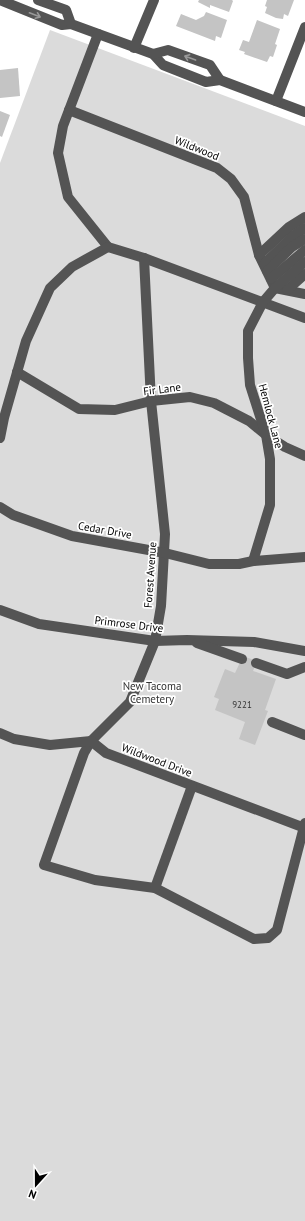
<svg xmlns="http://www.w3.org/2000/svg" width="305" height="1221" font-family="'PT Sans',sans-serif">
	<rect width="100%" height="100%" fill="#fff"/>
	<!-- green -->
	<path fill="#dbdbdb" d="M50,30L305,126V1221H0V163Z"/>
	<!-- building -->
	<g fill="#c4c4c4">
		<path d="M199,0H232L233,1L229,12L210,5V8L198,2Z"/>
		<path d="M267,0H294L288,16L284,14L283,19L276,18L265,13L267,7L265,6Z"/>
		<path d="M206,12L227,20L221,38L216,36L215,41L176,26L181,14L196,20L204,16Z"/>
		<path d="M257,20L280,29L275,44L277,45L273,57L270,56L267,62L244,54L245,52L239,50L243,40L249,42Z"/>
		<path d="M18,68L20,96L0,98V70Z"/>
		<path d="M0,111L10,115L2,137L0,136Z"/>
		<path d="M243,656L257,661L253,671L276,679L265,710L268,711L255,745L239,739L245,722L215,710L219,699L214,697L225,669L235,673Z"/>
	</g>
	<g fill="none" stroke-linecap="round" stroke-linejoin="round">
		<!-- minor -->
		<g stroke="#545454" stroke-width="10">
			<path d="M0,0L62,25L71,24L153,54L163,65L206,82L220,80L305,112"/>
			<path d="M38,0L66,10L71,24"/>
			<path d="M98,34L63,126L58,153L68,197L108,247"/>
			<path d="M134,48L154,0"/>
			<path d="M153,54L168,50L210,65L220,80"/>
			<path d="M276,101L305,27"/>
			<path d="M69,110L217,168L231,179L244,197L259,255L275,288"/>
			<path d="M108,247L144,258L305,318"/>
			<path d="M259,255L289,227L305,217"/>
			<path d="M144,258L151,401L165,534L161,606L155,641L130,702L91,741L84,753L44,865L95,880L155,888L254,939L268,938L277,930L305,823"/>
			<path d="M264,264L294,235L305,228"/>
			<path d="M267,271L292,247L305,239"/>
			<path d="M271,279L305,250"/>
			<path d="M275,288L305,294"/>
			<path d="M287,290L305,274"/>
			<path d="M17,372L79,409L115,410L151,401L190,397L214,403L249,421L266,435L285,447L305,456"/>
			<path d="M0,438L4,418L26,341L50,288L72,267L108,247"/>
			<path d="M0,507L13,515L72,536L165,553L209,564H239L253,561L305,557"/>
			<path d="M253,561L270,505V459L266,435L250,385L248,358V331L263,302L275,288L305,262"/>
			<path d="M0,610L39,624L155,641L187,640L254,642L305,651"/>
			<path d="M197,643L242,659"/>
			<path d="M256,663L287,674L305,667"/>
			<path d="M272,722L305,735"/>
			<path d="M0,733L14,739L50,745L91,741L106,753L305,828"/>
			<path d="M155,888L192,786"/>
		</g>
	</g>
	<!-- one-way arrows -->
	<defs><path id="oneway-shaft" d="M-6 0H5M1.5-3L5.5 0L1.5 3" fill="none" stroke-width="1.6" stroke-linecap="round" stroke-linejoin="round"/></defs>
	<g stroke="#989898">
		<use href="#oneway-shaft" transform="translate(35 15) rotate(21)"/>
		<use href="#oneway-shaft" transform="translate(190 58) rotate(-160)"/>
	</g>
	<g text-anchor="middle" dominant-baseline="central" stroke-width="3.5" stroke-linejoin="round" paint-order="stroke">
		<!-- number labels -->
		<g font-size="9" fill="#313131">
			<text x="242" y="704">9221</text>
		</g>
		<!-- street labels -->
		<g font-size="11" fill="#000" stroke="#fff">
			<text transform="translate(197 148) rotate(22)">Wildwood</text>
			<text transform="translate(162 389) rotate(-7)">Fir Lane</text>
			<text transform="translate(271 416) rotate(75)">Hemlock Lane</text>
			<text transform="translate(105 530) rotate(10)">Cedar Drive</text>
			<text transform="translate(150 575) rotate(-86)">Forest Avenue</text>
			<text transform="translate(129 624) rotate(7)">Primrose Drive</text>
			<text transform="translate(157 760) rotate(21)">Wildwood Drive</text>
		</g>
		<!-- park labels -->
		<g font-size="11" fill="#323232" stroke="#fff">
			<text x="152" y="686">New Tacoma<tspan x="152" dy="13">Cemetery</tspan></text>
		</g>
	</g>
	<!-- north arrow -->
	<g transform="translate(36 1185) rotate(201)" stroke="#ffffff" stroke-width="3" paint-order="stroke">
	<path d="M0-3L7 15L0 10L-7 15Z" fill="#000000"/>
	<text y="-6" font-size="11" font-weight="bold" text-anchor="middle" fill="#000000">N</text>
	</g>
</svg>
